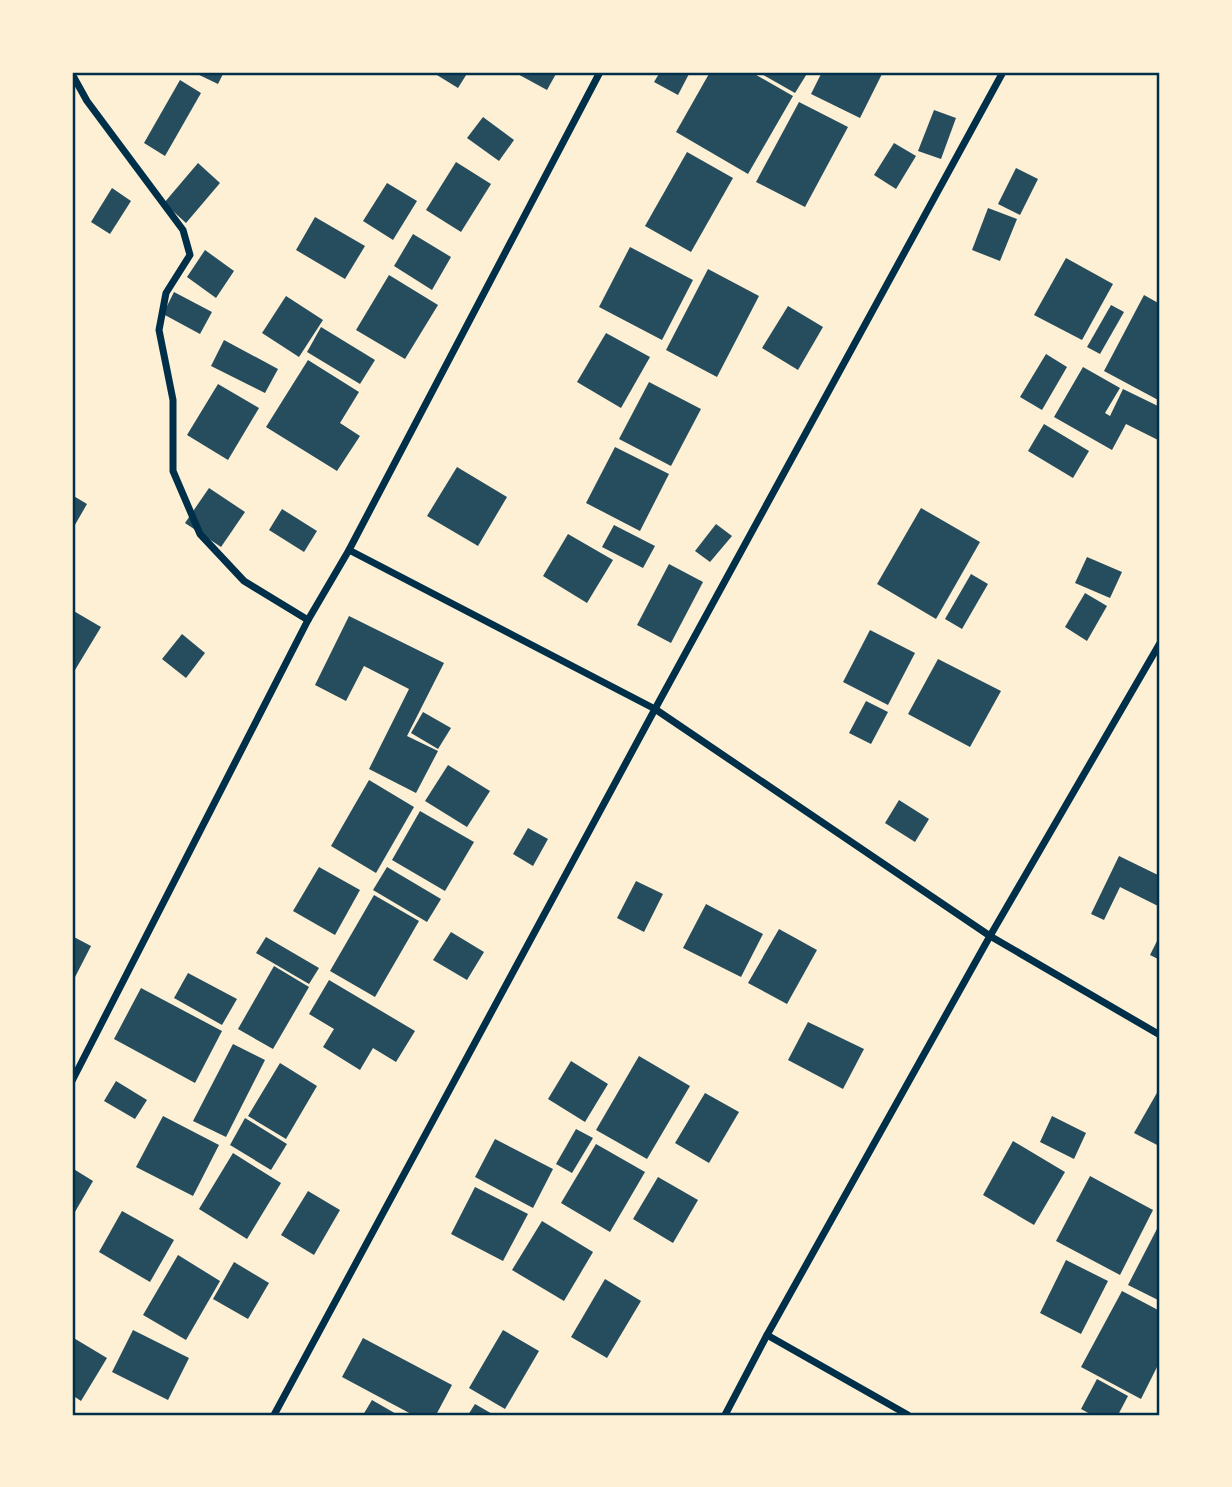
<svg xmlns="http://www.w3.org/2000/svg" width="1232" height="1487" font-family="'DM Sans',sans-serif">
	<rect width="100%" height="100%" fill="#fdf0d5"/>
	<!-- building -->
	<g fill="#264d5e">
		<path d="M193,72H224L218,84Z"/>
		<path d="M432,72H468L458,88Z"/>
		<path d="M514,72H557L547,90Z"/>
		<path d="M660,72H690L678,95L654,82Z"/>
		<path d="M710,72H751L793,96L748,174L676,132Z"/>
		<path d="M758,72H808L795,93Z"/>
		<path d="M822,72H883L860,118L811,94Z"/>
		<path d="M180,80L201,93L165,156L144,143Z"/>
		<path d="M799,102L848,127L805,207L756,182Z"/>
		<path d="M934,110L956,118L941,159L918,151Z"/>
		<path d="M483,117L514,140L499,161L467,138Z"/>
		<path d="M894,143L916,156L896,189L874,175Z"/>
		<path d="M687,152L733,178L691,252L645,226Z"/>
		<path d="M456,162L491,184L461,232L426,210Z"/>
		<path d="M198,163L220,183L186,223L164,203Z"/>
		<path d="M1016,168L1038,179L1020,215L998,204Z"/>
		<path d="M387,183L417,201L393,240L363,221Z"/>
		<path d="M112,188L131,201L110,234L91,222Z"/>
		<path d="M988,208L1017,219L1000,261L972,250Z"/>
		<path d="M315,217L365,246L345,279L296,250Z"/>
		<path d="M413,234L451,257L432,290L394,266Z"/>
		<path d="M630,247L693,280L662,340L599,307Z"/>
		<path d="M205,250L234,271L216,298L187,277Z"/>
		<path d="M1066,258L1113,284L1082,340L1034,315Z"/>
		<path d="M708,269L759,296L717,377L666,350Z"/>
		<path d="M389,275L438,305L405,359L356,330Z"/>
		<path d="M174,292L212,312L200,334L163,314Z"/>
		<path d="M1144,295L1160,304V401L1104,371Z"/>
		<path d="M286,296L323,320L299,357L262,333Z"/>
		<path d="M1111,305L1124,312L1100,354L1087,347Z"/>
		<path d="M788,306L823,327L798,370L762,348Z"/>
		<path d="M321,327L375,360L360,384L307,352Z"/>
		<path d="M606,333L650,357L621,408L577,382Z"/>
		<path d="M224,340L278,369L265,393L211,366Z"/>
		<path d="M1046,354L1067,367L1042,410L1020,397Z"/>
		<path d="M308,360L359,392L340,423L360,436L337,471L266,427Z"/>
		<path d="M1083,367L1120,388L1105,413L1110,416L1123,389L1160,407V441L1126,424L1112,450L1054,417Z"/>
		<path d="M649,382L701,409L671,466L619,439Z"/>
		<path d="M218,384L259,408L228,460L187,435Z"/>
		<path d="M1044,424L1089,451L1073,478L1028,451Z"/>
		<path d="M615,447L669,474L640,531L586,503Z"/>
		<path d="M457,467L507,497L478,546L427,516Z"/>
		<path d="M209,488L245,512L221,547L185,523Z"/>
		<path d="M72,495L87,504L72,530Z"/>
		<path d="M921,508L980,542L936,619L877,584Z"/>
		<path d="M282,509L317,531L304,552L269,530Z"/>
		<path d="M716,524L732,536L710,562L695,551Z"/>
		<path d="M614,525L655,546L643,568L602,547Z"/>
		<path d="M568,534L613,560L587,603L543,576Z"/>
		<path d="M1087,557L1122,572L1110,598L1075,583Z"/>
		<path d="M669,564L703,582L671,643L637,625Z"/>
		<path d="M971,574L988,584L962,629L945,619Z"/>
		<path d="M1085,593L1107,606L1087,641L1065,627Z"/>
		<path d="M72,610L101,627L72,675Z"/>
		<path d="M349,616L444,663L407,736L438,751L416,793L369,769L409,689L364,666L346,701L315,685Z"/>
		<path d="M870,630L915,653L888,705L843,682Z"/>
		<path d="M182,634L205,653L186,678L162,659Z"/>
		<path d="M938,659L1001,691L970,747L908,714Z"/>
		<path d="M866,701L888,712L871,744L849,733Z"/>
		<path d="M423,712L451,728L438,749L411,733Z"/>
		<path d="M448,765L490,791L467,827L425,801Z"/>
		<path d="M369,780L414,807L376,873L331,846Z"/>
		<path d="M899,800L929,819L915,842L885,823Z"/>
		<path d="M420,811L474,842L445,891L392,860Z"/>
		<path d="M528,828L548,839L533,866L513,854Z"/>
		<path d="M1119,856L1160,876V907L1120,887L1104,920L1091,914Z"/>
		<path d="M319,867L360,890L335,935L293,911Z"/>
		<path d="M387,867L441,899L427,922L373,890Z"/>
		<path d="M636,881L663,894L644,932L617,918Z"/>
		<path d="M374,895L419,921L375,997L330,971Z"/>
		<path d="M706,904L763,934L741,977L683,948Z"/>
		<path d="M779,929L817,950L787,1004L748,983Z"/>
		<path d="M451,932L484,952L467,980L433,960Z"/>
		<path d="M1160,935V960L1150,955Z"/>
		<path d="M72,936L91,946L72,983Z"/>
		<path d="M266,937L319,968L309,984L256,953Z"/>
		<path d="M274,966L309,987L273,1049L238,1029Z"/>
		<path d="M188,973L237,999L222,1025L174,998Z"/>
		<path d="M329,980L415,1031L396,1062L373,1048L360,1070L323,1047L334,1029L309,1014Z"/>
		<path d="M141,988L222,1031L195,1083L114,1039Z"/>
		<path d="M808,1022L864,1049L843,1089L788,1060Z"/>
		<path d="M233,1044L265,1060L226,1137L193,1121Z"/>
		<path d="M639,1056L690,1086L647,1159L596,1130Z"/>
		<path d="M571,1061L608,1084L585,1122L548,1099Z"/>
		<path d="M280,1063L317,1086L286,1139L248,1116Z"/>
		<path d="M116,1081L147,1100L135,1119L104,1101Z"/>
		<path d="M1158,1091L1160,1092L1159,1146L1134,1133Z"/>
		<path d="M705,1093L739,1112L709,1163L675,1143Z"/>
		<path d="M163,1116L219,1145L193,1196L136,1167Z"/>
		<path d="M1052,1116L1086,1133L1074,1159L1040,1142Z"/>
		<path d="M245,1118L287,1144L271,1170L230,1145Z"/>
		<path d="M576,1129L593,1138L572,1173L556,1164Z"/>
		<path d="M495,1139L553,1169L533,1208L475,1177Z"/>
		<path d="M1013,1141L1065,1172L1034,1225L983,1195Z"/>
		<path d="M596,1144L645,1172L610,1232L561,1203Z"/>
		<path d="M233,1153L281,1183L247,1239L199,1209Z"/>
		<path d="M72,1168L93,1181L72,1217Z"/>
		<path d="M1090,1176L1153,1210L1120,1275L1056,1241Z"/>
		<path d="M658,1177L698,1200L673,1243L633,1219Z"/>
		<path d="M475,1187L528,1214L503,1261L451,1234Z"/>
		<path d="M308,1191L340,1210L314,1255L281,1235Z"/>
		<path d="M122,1211L174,1240L150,1282L99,1252Z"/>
		<path d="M542,1221L593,1252L564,1301L512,1270Z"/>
		<path d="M1160,1223V1301L1128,1285Z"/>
		<path d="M178,1255L220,1281L186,1340L143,1315Z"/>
		<path d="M1066,1260L1108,1281L1081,1334L1040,1313Z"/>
		<path d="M234,1262L269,1283L248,1319L213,1299Z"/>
		<path d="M605,1279L641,1301L607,1358L571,1337Z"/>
		<path d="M1122,1291L1160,1311V1361L1141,1399L1081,1367Z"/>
		<path d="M133,1330L189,1358L168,1400L112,1372Z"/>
		<path d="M503,1330L539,1351L505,1409L469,1388Z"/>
		<path d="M72,1337L107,1358L81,1401L72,1395Z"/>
		<path d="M363,1338L452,1385L436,1415H413L342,1377Z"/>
		<path d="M1097,1379L1128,1396L1118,1415H1092L1081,1409Z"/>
		<path d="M372,1400L398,1415H363Z"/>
		<path d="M475,1404L494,1415H468Z"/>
	</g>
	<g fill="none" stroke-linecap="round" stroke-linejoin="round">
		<!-- minor -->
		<g stroke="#003049" stroke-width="7">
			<path d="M72,74L87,101L183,230L190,255L166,293L159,330L173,400V471L200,534L244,581L308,620"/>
			<path d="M349,550L655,709L990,936L767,1335L725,1415"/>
			<path d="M1160,643L990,936L1160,1035"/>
			<path d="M72,1081L308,620L349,550L600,72"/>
			<path d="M767,1335L908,1415"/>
			<path d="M274,1415L655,709L1003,72"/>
		</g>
	</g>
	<!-- border -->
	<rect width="1232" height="1487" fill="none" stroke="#fdf0d5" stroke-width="147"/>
	<rect x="74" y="74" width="1084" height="1340" fill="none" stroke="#003049" stroke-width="2.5"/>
</svg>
